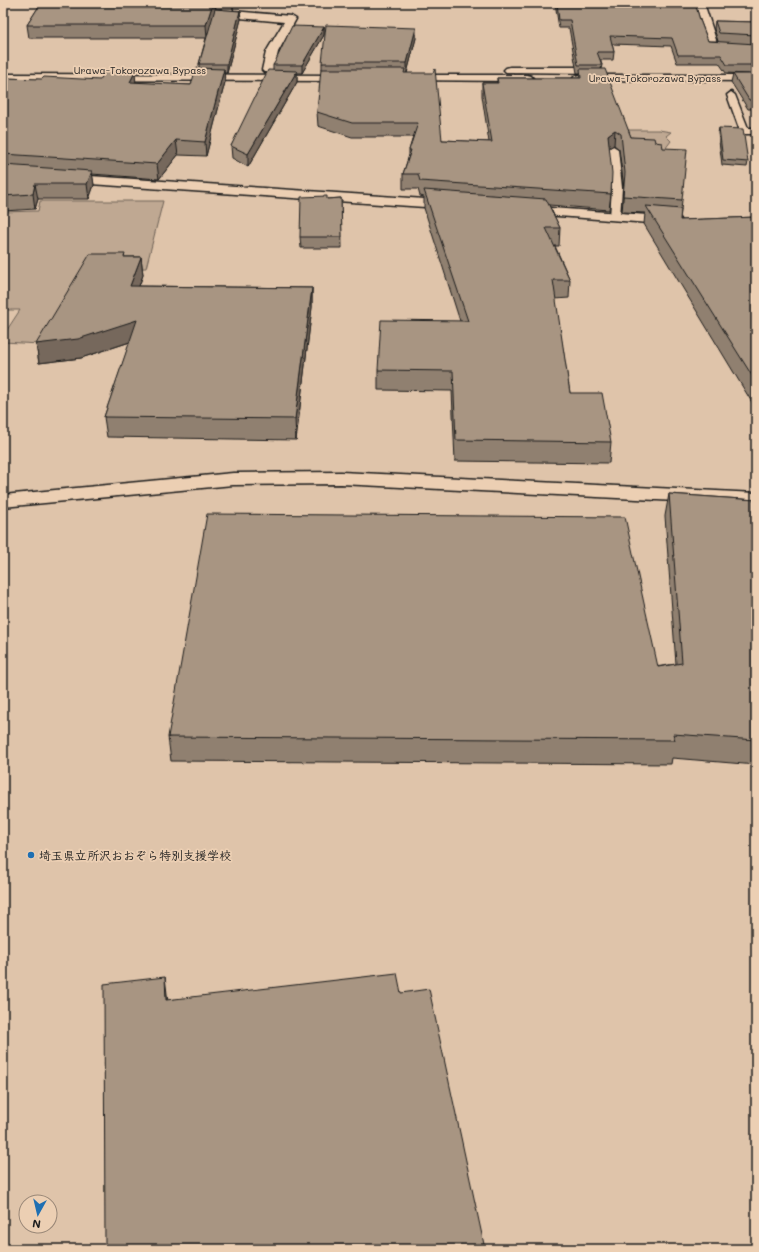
<svg xmlns="http://www.w3.org/2000/svg" width="759" height="1252" font-family="Mali,'Klee One',sans-serif">
	<rect width="100%" height="100%" fill="#dfc4aa"/>
	<filter id="ink" filterUnits="userSpaceOnUse"><feTurbulence type="fractalNoise" baseFrequency=".025" numOctaves="2"/><feDisplacementMap in="SourceGraphic" scale="8" xChannelSelector="R" yChannelSelector="G"/><feConvolveMatrix kernelMatrix="1 2 1 2 8 2 1 2 1" color-interpolation-filters="sRGB"/></filter>
	<g filter="url(#ink)">
		<!-- green -->
		<g fill="#bfa892" stroke="#6e6257">
			<path d="M621,130H659L671,132L666,136L671,141L665,149L608,147Z"/>
			<path d="M40,201H163L146,268L92,269L40,344L3,342V336L20,310H3V212L38,211Z"/>
		</g>
		<g fill="none" stroke-linecap="round" stroke-linejoin="round">
			<defs>
				<g id="lane">
					<path d="M731,92L735,95L748,128H756V134H745L740,131L727,95Z"/>
					<path d="M613,146L618,149L622,188L620,217L615,220L610,217L612,188L608,149Z"/>
				</g>
				<g id="street">
					<path d="M181,3H227L231,4L233,11L291,16L296,19L278,52L274,70L272,72H264L262,70L266,52L284,22L229,17L225,16L222,8H185L181,7L180,5Z"/>
					<path d="M694,3H704L717,43L756,45V51L708,48Z"/>
					<path d="M3,170L454,201L459,202L461,205L459,208L454,209L3,178Z"/>
					<path d="M524,206L675,217L680,218L682,221L680,224L675,225L519,213L517,210L519,207Z"/>
				</g>
				<path id="secondary" d="M341,472L756,493V505L341,484L233,485L3,507V495L233,473Z"/>
				<g id="highway">
					<path d="M510,67H596L600,68L602,70L600,72L596,73L506,72L504,70L506,68Z"/>
					<path d="M3,74L351,75L355,76L357,78L355,80L351,81L3,80Z"/>
					<path d="M407,75H527L531,76L533,78L531,80L527,81L403,80L401,78L403,76Z"/>
					<path d="M579,75H756V81L575,80L573,78L575,76Z"/>
				</g>
			</defs>
			<!-- lane casing -->
			<use href="#lane" stroke="#1c1c1c" stroke-width="3"/>
			<!-- street casing -->
			<use href="#street" stroke="#1c1c1c" stroke-width="3"/>
			<!-- secondary casing -->
			<use href="#secondary" stroke="#1c1c1c" stroke-width="3"/>
			<!-- highway casing -->
			<use href="#highway" stroke="#1c1c1c" stroke-width="3"/>
			<!-- lane -->
			<use href="#lane" fill="#eccfb3" fill-rule="evenodd"/>
			<!-- street -->
			<use href="#street" fill="#eccfb3" fill-rule="evenodd"/>
			<!-- secondary -->
			<use href="#secondary" fill="#eccfb3" fill-rule="evenodd"/>
			<!-- highway -->
			<use href="#highway" fill="#eccfb3" fill-rule="evenodd"/>
		</g>
		<!-- wall -->
		<g fill="#908070" stroke="#1c1c1c">
			<path d="M41,3H215L216,9L240,11L241,19L227,73H224L225,82L206,156L178,155L159,179L92,174L94,185L89,199H38L35,209L3,211V78L191,85L199,68V64L206,38H29L27,25Z"/>
			<path d="M555,3H695L700,20L708,41H718L714,29L715,21L756,22V109H748L731,82L733,74H749L726,73L719,63H677L671,46L612,44L614,52L613,60H600L602,65L601,69L631,137L655,142L663,148L682,200L680,220L756,217V409L644,224L645,213L622,212L624,188L619,149L614,145L609,147L611,194L609,210L549,205L560,228L559,246H555L570,280L569,298L555,299L570,393L611,442L609,463L455,461L452,391L378,390V370L460,321L424,208V197L420,196L418,189H403V174L409,155V150L413,137H352L318,126L317,112L322,69V63L416,38L407,73L442,140L489,142L482,96V83H497V78H579L580,73H577L569,28H559Z"/>
			<path d="M324,27V35L302,73H297V82L248,167L232,158L231,146L273,71V65Z"/>
			<path d="M719,128L748,162L747,167L722,165L718,133Z"/>
			<path d="M341,198L342,248H301L300,237L327,199Z"/>
			<path d="M125,257H141L143,275L139,286L312,288V307L296,440L107,437L104,417L130,342L81,358L39,363L36,344Z"/>
			<path d="M669,494L756,500V765L672,758L671,764L171,761L168,737L676,664L665,516Z"/>
		</g>
		<!-- shaded-wall -->
		<g fill="#76685b" stroke="#1c1c1c">
			<path d="M213,3H215L216,10L207,38L206,25Z"/>
			<path d="M240,11L241,19L227,73V64Z"/>
			<path d="M324,27V35L302,73V65Z"/>
			<path d="M416,28V38L407,73V63Z"/>
			<path d="M224,69L225,82L206,156L205,142Z"/>
			<path d="M297,71V82L248,167V154Z"/>
			<path d="M135,72L136,85L130,82Z"/>
			<path d="M615,130L614,145L607,149L608,135Z"/>
			<path d="M176,140L178,155L159,179L157,164Z"/>
			<path d="M92,171L94,185L89,199L87,184Z"/>
			<path d="M35,184L38,199L35,209L33,194Z"/>
			<path d="M141,257L143,275L132,305L130,286Z"/>
			<path d="M312,288V307L296,440L295,419Z"/>
			<path d="M137,320L139,339L81,358L39,363L36,344Z"/>
			<path d="M165,977L168,1002L166,1000Z"/>
		</g>
		<!-- building -->
		<g fill="#a89582" stroke="#1c1c1c">
			<path d="M41,3H213L206,25H27Z"/>
			<path d="M557,3H695L700,20L708,41L756,44V65H727L721,55H678L672,38L610,36L614,52H597L602,65H578L570,20H559Z"/>
			<path d="M215,9L240,11L227,64H199Z"/>
			<path d="M715,21L756,22V35L719,33Z"/>
			<path d="M326,25L416,28L407,63H322Z"/>
			<path d="M292,26L324,27L302,65H273L275,62Z"/>
			<path d="M196,68L224,69L205,142L176,140L157,164L3,154V78L42,79L44,77L100,80L105,71L135,72L130,82L191,85Z"/>
			<path d="M321,69H405L404,73H433L435,69L442,140L492,142L482,83H498L497,78H581L580,69H605L631,137L654,138L655,142L662,143L663,148L687,149L682,200L623,196L625,173L621,134L615,130L608,135L612,173L611,194L420,181L418,174H403L411,150H409L418,123H352L317,112Z"/>
			<path d="M268,70L297,71L248,154L231,146Z"/>
			<path d="M733,74H756V100H749Z"/>
			<path d="M719,128L743,129L748,162L723,160Z"/>
			<path d="M3,165L92,171L87,184H35L33,194L3,196Z"/>
			<path d="M424,190L546,199L560,228H546L570,280H553L570,393H602L611,442L456,440L453,371L378,370L381,320L468,321Z"/>
			<path d="M327,196V199L341,198L342,237H300L301,197Z"/>
			<path d="M646,206L681,209L680,220L756,217V382Z"/>
			<path d="M90,254H125L124,257H141L130,286L312,288L295,419L104,417L137,320L78,339L36,344Z"/>
			<path d="M669,494L756,500V740L673,734L675,740L168,737L207,514L625,517L658,667L682,663Z"/>
			<path d="M397,973L401,993L429,989L485,1249H105L104,984L165,977L166,1000Z"/>
		</g>
	</g>
	<!-- markers -->
	<circle fill="#1f6fb2" stroke="#eccfb3" stroke-width="1.5" cx="31" cy="855" r="4"/>
	<g text-anchor="middle" dominant-baseline="central" stroke-width="3.5" stroke-linejoin="round" paint-order="stroke">
		<!-- far-street labels -->
		<g font-size="10" fill="#1c1c1c" stroke="#eccfb3">
			<text x="140" y="70">Urawa-Tokorozawa Bypass</text>
			<text x="655" y="78">Urawa-Tokorozawa Bypass</text>
		</g>
		<!-- poi labels -->
		<g font-size="12" font-weight="bold" fill="#1c1c1c" stroke="#eccfb3" text-anchor="start">
			<text x="39" y="855">埼玉県立所沢おおぞら特別支援学校</text>
		</g>
	</g>
	<!-- margin -->
	<rect width="759" height="1252" fill="none" stroke="#eccfb3" stroke-width="16"/>
	<rect x="8" y="8" width="743" height="1236" fill="none" stroke="#1c1c1c" stroke-width="1.5" filter="url(#ink)"/>
	<!-- north arrow -->
	<g transform="translate(38 1214) rotate(188)"><circle r="19" fill="#eccfb3" stroke="#998777"/>
	<path d="M0-3L7 15L0 10L-7 15Z" fill="#1f6fb2"/>
	<text y="-6" font-size="11" font-weight="bold" text-anchor="middle" fill="#1c1c1c">N</text>
	</g>
</svg>
